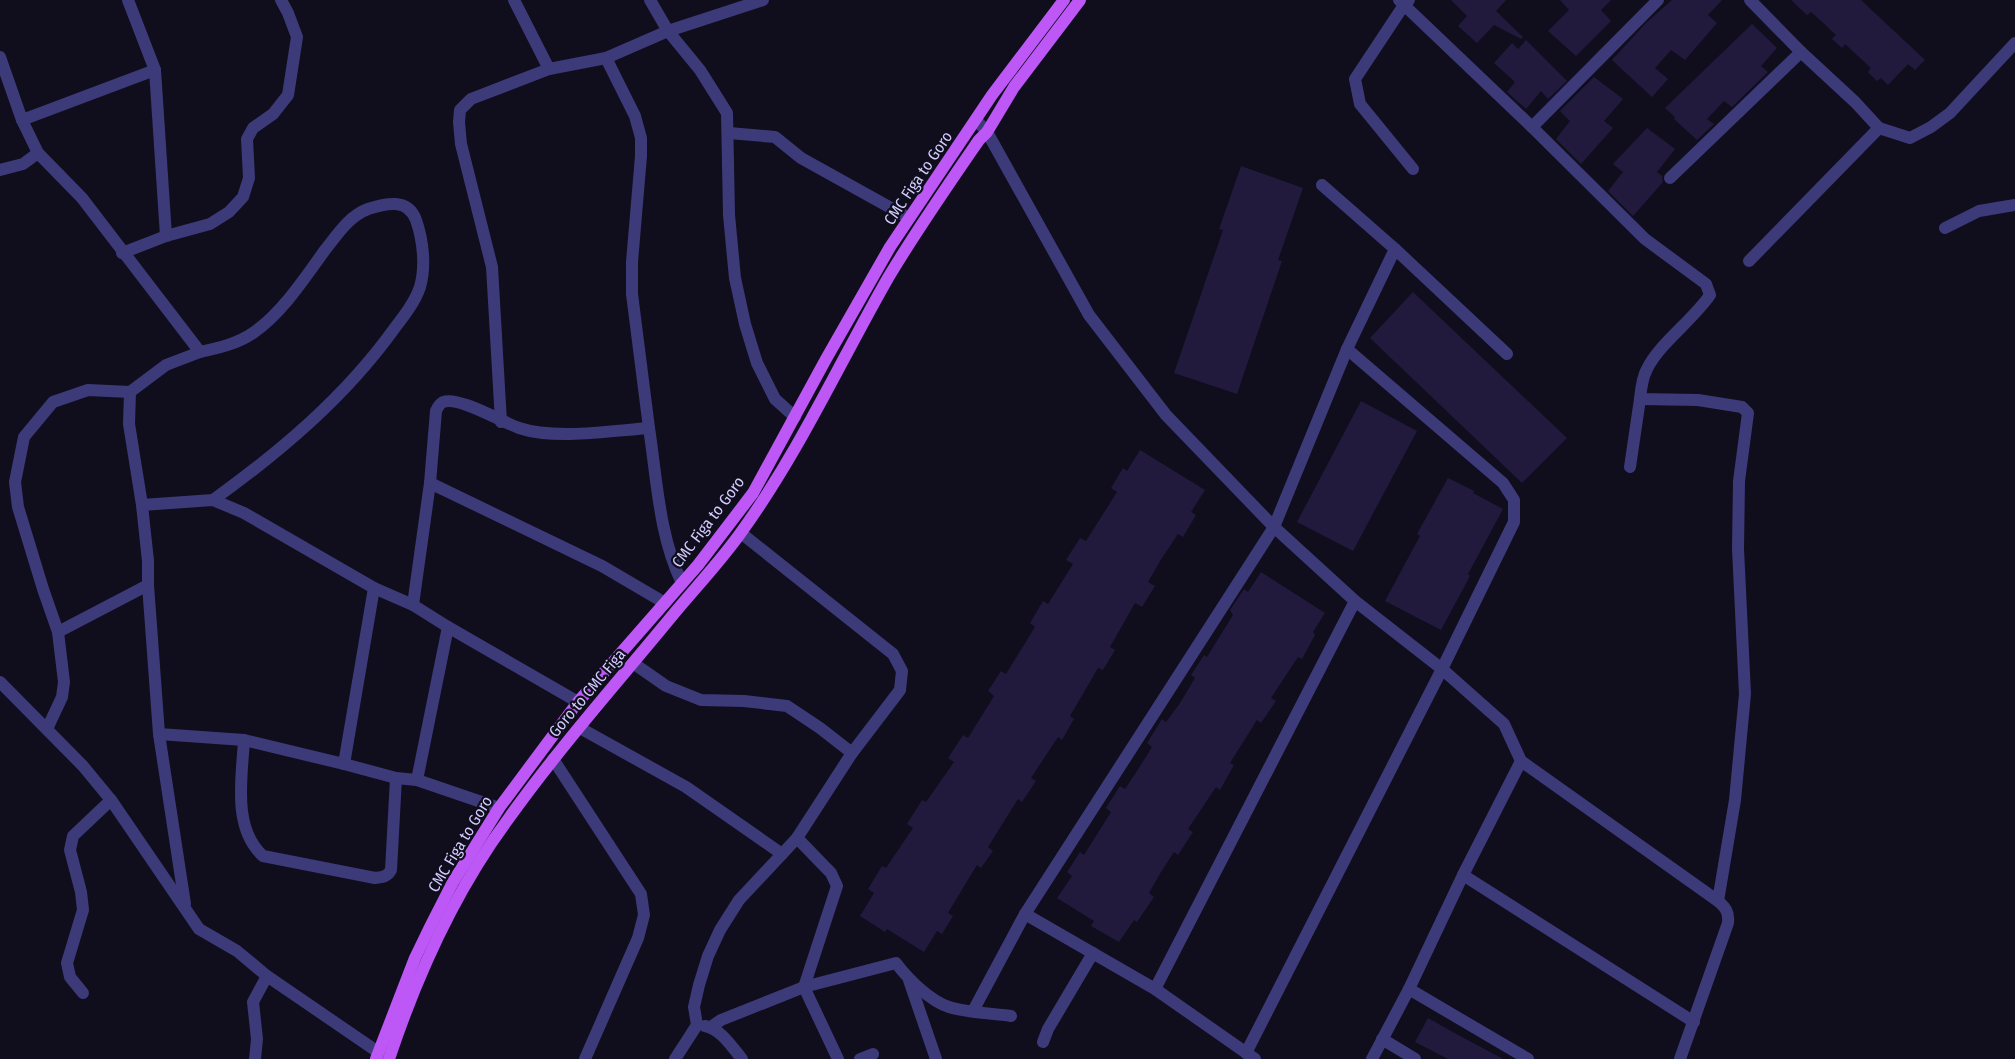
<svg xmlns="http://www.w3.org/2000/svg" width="2015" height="1059" font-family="'Fira Sans Condensed',sans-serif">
	<rect width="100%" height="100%" fill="#100d1d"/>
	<!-- building -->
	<g fill="#211a3d">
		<path d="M1451,0H1506L1496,11L1523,37L1521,39L1494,25L1477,43L1458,26L1467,16Z"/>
		<path d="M1560,0H1611L1601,10L1611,21L1576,56L1548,31L1569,10Z"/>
		<path d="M1672,0H1722L1708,15L1717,23L1685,60L1671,50L1655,68L1668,79L1652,97L1612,60L1646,23Z"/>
		<path d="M1791,0H1861L1925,60L1915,70L1908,64L1888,85L1881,78L1877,81L1868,72L1871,68L1845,44L1842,48L1832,39L1836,35L1818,18L1811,12L1807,15Z"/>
		<path d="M1752,24L1777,48L1761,66L1768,72L1732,107L1724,101L1707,119L1714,124L1697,140L1674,119L1675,117L1665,108Z"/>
		<path d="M1526,40L1567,81L1548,99L1541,91L1526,109L1507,92L1515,82L1494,63L1512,43L1518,49Z"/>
		<path d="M1594,77L1623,99L1604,121L1613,128L1581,164L1556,139L1570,121L1560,111Z"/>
		<path d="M1647,128L1675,149L1657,172L1662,176L1663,182L1633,216L1608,191L1623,172L1613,164Z"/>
		<path d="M1241,166L1303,188L1278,260L1282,261L1237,394L1174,373L1223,230L1219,229Z"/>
		<path d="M1413,292L1567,438L1522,483L1370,338Z"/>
		<path d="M1361,401L1417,431L1353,551L1297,522Z"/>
		<path d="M1140,450L1205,490L1191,512L1196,515L1183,537L1178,534L1162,558L1148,582L1155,586L1142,607L1135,603L1110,647L1115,650L1103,670L1098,668L1070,716L1074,719L1062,740L1058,737L1031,778L1036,781L1022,802L1018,799L988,847L993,851L981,868L977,865L963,888L948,913L953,916L942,934L937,931L924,952L887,929L885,932L860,916L874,893L868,889L882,866L886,868L913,828L907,824L922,800L926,802L954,762L948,758L963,735L968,738L994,696L988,691L1001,671L1006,674L1035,627L1030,623L1043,601L1048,604L1073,564L1066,560L1080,538L1086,541L1117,492L1111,488L1123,468L1127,471Z"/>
		<path d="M1448,478L1474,491L1473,493L1503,509L1468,574L1470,576L1441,630L1385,601L1420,536L1417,534Z"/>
		<path d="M1261,572L1325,613L1313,632L1315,635L1302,659L1298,657L1271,698L1276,701L1261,723L1257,720L1230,763L1234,765L1220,790L1216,787L1188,829L1193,832L1178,855L1174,852L1161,872L1149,893L1154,897L1137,922L1134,920L1119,942L1091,926L1094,921L1057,898L1072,876L1067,872L1080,852L1084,855L1111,812L1106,808L1120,786L1125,789L1139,768L1152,747L1147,743L1162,719L1166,722L1180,703L1195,678L1191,675L1204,655L1207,657L1233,615L1230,610L1244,589L1248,592Z"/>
		<path d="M1428,1018L1451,1031L1503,1059H1448L1415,1042Z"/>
	</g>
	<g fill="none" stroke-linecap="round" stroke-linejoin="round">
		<!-- minor -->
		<g stroke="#3d3a7a" stroke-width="12">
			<path d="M514,0L549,69"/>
			<path d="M763,0L668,31L700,70L727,113L729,215L735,278L745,324L757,363L775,399L795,417"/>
			<path d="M1399,0L1404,5L1355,79L1360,104L1413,169"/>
			<path d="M1409,0L1404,5L1532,127L1645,239L1706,284L1710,295C1693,320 1659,344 1647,369C1642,378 1641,389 1640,399L1698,400L1742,407L1748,413L1739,481L1738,549L1745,694L1735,800L1718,901"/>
			<path d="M0,57L22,120L38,153L82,198L200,352L166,365L130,392L88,390L53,402L24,437L15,482L18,507L43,589L58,632L64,682L62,697L47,729"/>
			<path d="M155,70L166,236"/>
			<path d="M22,120L155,70L128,0"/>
			<path d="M977,121L987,132L1089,315L1166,415L1274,527L1355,601L1442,669L1246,1053"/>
			<path d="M1532,127L1658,0"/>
			<path d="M1879,128L1910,138L1931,127L1950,113L2015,43"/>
			<path d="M729,133L775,137L801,158L909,218"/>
			<path d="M0,170L23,164L38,153"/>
			<path d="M1670,178L1801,52"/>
			<path d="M1945,228L1979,211L2015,205"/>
			<path d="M1395,249L1507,354"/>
			<path d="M122,253L166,236L210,224L229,212L243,197L249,178L247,139L253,128L273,114L288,95L297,37L288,13L281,0"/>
			<path d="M1749,261L1879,128L1855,102L1801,52L1750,0"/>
			<path d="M1347,349L1503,483L1514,500V522L1442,669L1504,724L1521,761L1718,901C1726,908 1729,912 1728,923L1680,1059"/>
			<path d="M200,352C218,348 237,344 253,333C282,313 304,279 325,250C337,235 349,216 368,209C386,203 408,198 416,220C423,240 426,266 420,287C415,302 404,316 394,329C345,397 281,451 213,500"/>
			<path d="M130,392L129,424L142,505L148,561V585L159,734L244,740L344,764L396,778L417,780L499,808"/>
			<path d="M501,422L492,267L461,144L459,122L460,110L471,99L549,69L606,58L668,31L650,0"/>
			<path d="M649,428C657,480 659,536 682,583"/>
			<path d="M1630,467L1640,399"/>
			<path d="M430,483L436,411C438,407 439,404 443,402C459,396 502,422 519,428C555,440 610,431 649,428L632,294V262L641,156V138L635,116L606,58"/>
			<path d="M142,505L213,500L244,513L374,588L413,605L448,627"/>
			<path d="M413,605L430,483L602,566L665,603"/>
			<path d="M58,632L148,585"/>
			<path d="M633,663L666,686L701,700L744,701L787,706L820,728L852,753"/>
			<path d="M0,682L83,766L111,800L199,929L237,951L267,976L378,1052L387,1055"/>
			<path d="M580,728L686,787L782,854"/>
			<path d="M159,734L185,904"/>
			<path d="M244,740C242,777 232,828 263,856L375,878C383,877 387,877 391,870L396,778"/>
			<path d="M553,759L641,894L644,915L638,938L585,1059"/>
			<path d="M344,764L374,588"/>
			<path d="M417,780L448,627L578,702"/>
			<path d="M797,838L831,873L837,886L804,987L838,1059"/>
			<path d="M1463,875L1694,1022"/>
			<path d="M1025,914L1155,989L1255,1059"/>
			<path d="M909,980L936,1059"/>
			<path d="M1155,989L1355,601"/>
			<path d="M1409,989L1528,1059"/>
			<path d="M83,993L70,977L67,963L83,910L81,892L70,850L73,836L111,800"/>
			<path d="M973,1011L1025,914L1274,527L1347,349L1395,249L1322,185"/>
			<path d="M705,1026C721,1029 732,1047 742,1059"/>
			<path d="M711,1027L721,1020L804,987L896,963C908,979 930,1001 949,1007C968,1013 991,1013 1011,1016"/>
			<path d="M1382,1039L1415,1059"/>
			<path d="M1043,1042L1048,1029L1093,953"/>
			<path d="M255,1059L257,1039L253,1002L267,976"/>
			<path d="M675,1059L697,1025L694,1007L699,985L708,956L720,930L739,900L797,838L852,753L900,690L902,671L893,654L741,533"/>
			<path d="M860,1059L873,1054"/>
			<path d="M1372,1059L1409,989L1463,875L1521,761"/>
		</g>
		<!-- primary -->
		<g stroke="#bd58f7" stroke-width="12">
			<path d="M376,1059L415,958L430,927L453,882L499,808L578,702L698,565L753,493L826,359L890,247L992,95L1064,0"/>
			<path d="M389,1059C417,975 456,889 509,818C559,748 617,683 672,616C695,588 721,561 742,531C799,452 840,362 888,278C916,231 948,185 979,140L987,132L1014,87L1080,0"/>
		</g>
	</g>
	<g text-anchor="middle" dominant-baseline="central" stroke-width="4.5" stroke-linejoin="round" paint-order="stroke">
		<!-- street labels -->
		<g font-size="16" fill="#d1ccfd" stroke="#100d1d">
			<text transform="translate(918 178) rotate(-56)">CMC Figa to Goro</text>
			<text transform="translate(708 522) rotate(-53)">CMC Figa to Goro</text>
			<text transform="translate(587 693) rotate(-50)">Goro to CMC Figa</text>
			<text transform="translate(460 844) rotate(-59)">CMC Figa to Goro</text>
		</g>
	</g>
</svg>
